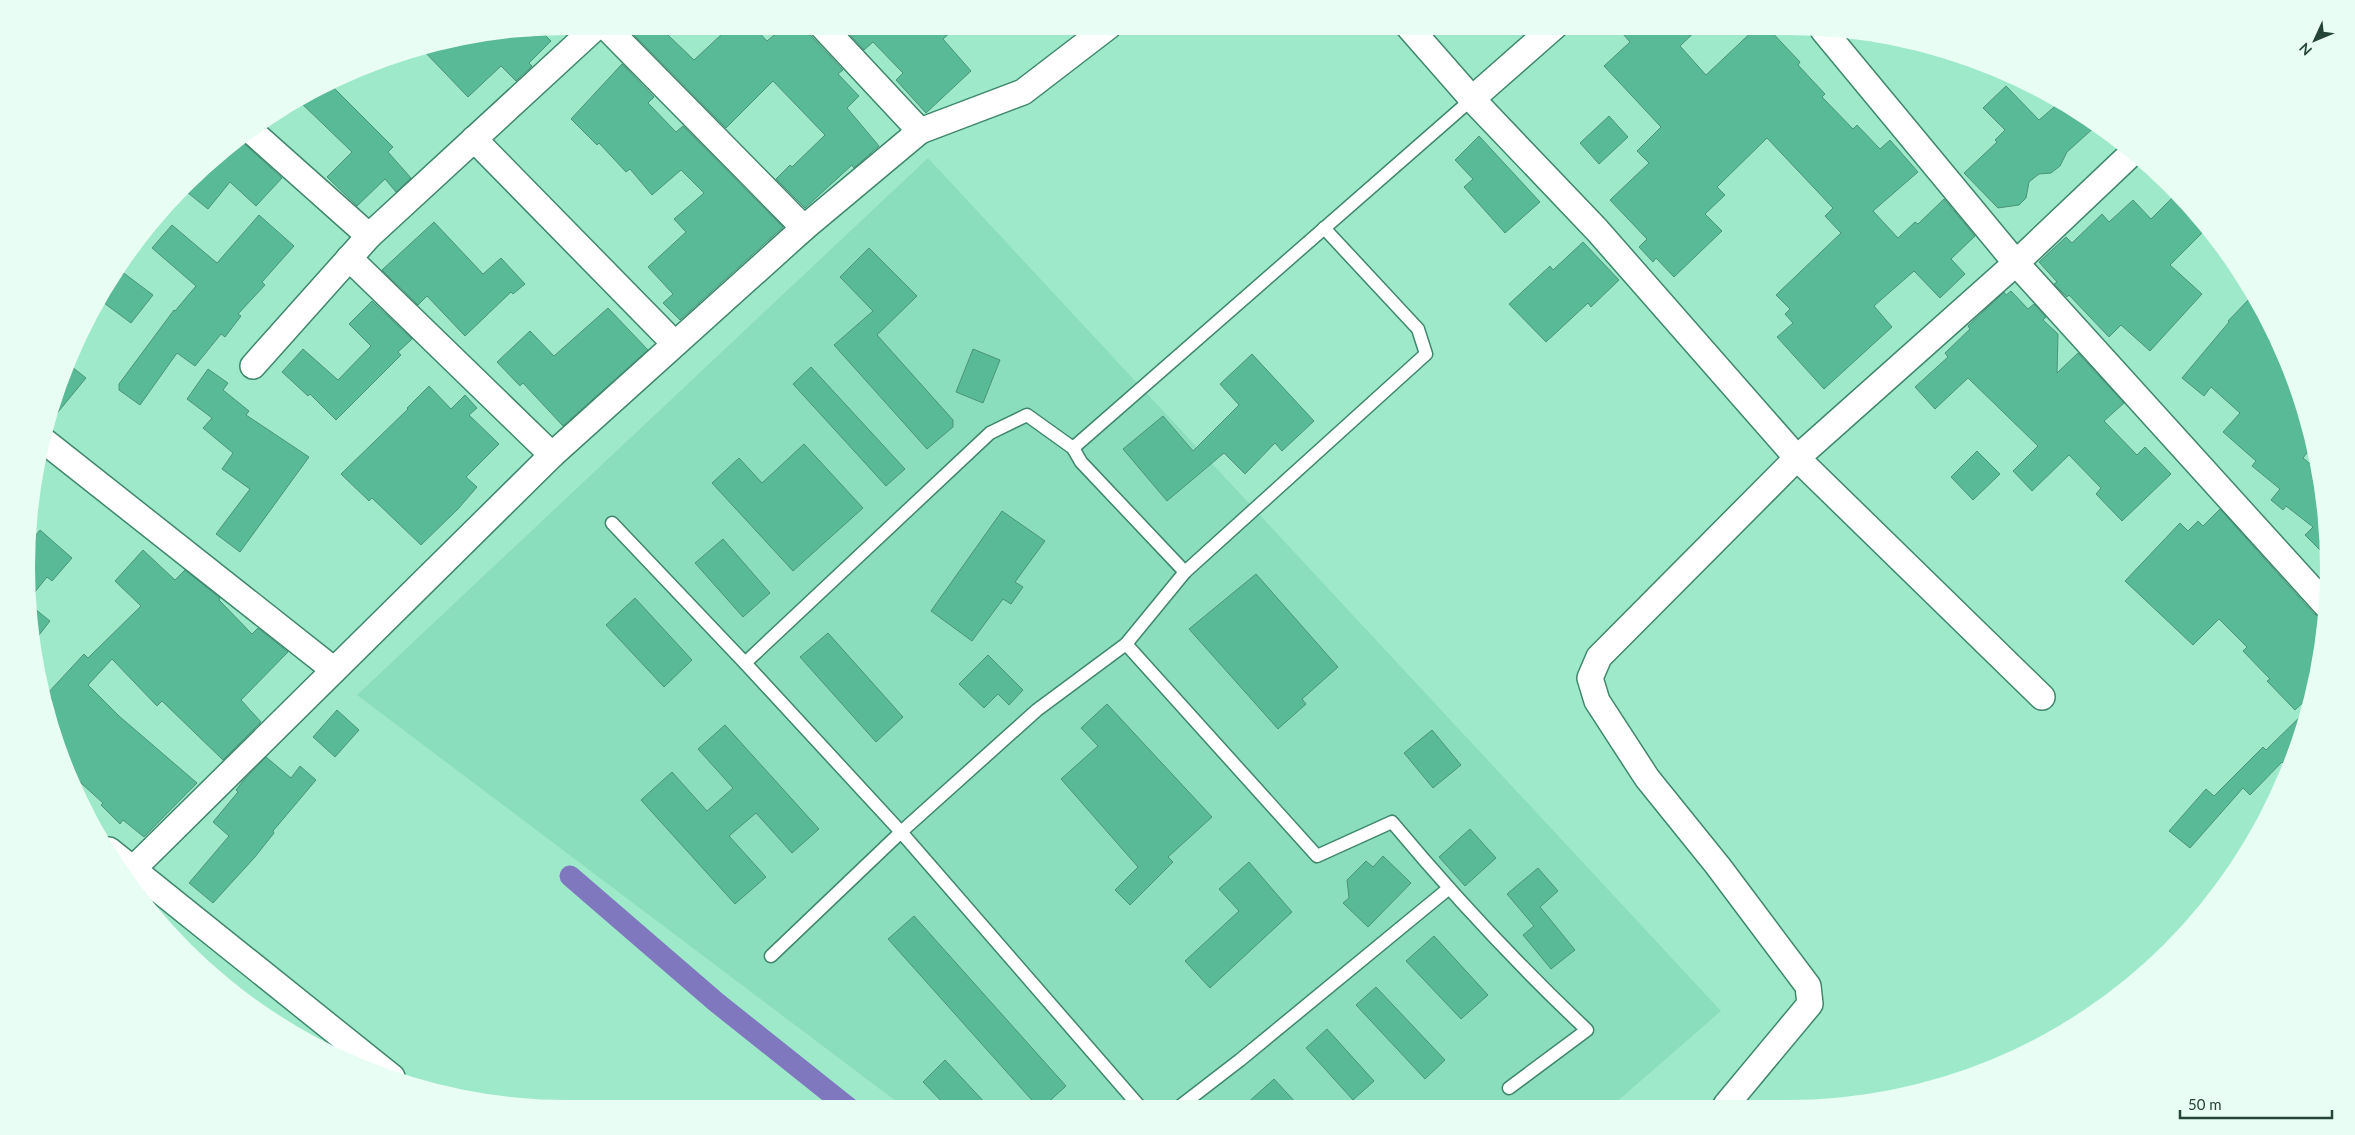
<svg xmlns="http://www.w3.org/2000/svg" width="2355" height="1135" font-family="Lato,sans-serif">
	<rect width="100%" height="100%" fill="#9fe9cb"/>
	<!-- built -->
	<path fill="#8bdebd" d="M928,158L1721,1011L1613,1105L905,1108L357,695Z"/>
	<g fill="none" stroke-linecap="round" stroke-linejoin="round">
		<!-- canal -->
		<path stroke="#7f78bf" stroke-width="21" d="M570,876L716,1002L849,1108"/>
	</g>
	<!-- building -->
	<g fill="#59ba97" stroke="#4b9479">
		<path d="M636,26H677L668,35L694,60L722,34L714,26H753L767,41L785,26H806L811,36L843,70L838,74L859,96L847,108L879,146L854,168L852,165L805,208L776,179L790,165L792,167L825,135L773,81L726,128L631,32Z"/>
		<path d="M842,26H958L943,39L971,71L926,113L896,80L903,73L873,42L864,50Z"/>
		<path d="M1616,26H1701L1680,46L1706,75L1758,26H1766L1800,62L1798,65L1825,94L1822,97L1853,129L1857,125L1880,149L1890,140L1918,172L1873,211L1898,238L1915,222L1918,224L1944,199L1975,236L1951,259L1965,274L1940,298L1914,271L1874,306L1892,327L1824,389L1777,337L1793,323L1785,314L1790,309L1776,295L1841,233L1825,216L1833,208L1767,138L1717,187L1725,195L1705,214L1722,231L1674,277L1656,258L1653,262L1639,247L1647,239L1610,200L1649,163L1637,151L1661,127L1604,66L1630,42Z"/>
		<path d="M539,29L551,41L529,63L532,66L516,81L501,66L468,97L421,48L462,37Z"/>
		<path d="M622,64L654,97L648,103L676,132L683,126L783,227L680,320L663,303L673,294L648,267L686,232L674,219L704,193L681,170L652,195L630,169L626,172L599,143L597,145L571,119Z"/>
		<path d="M330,84L393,147L388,152L411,178L396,192L385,179L357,206L327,177L352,152L297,99Z"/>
		<path d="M2006,86L2039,120L2060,102L2088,118L2097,125L2067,152L2060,166L2051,173L2039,174L2029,182L2026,198L2019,205L1998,208L1964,173L1997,142L1995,140L2005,130L1983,108Z"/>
		<path d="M1609,116L1628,137L1599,164L1580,143Z"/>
		<path d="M1479,136L1540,202L1505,233L1464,187L1473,179L1455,160Z"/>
		<path d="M238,138L282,178L256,206L230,182L208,209L183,189Z"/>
		<path d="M2177,193L2206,229L2170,265L2202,294L2150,351L2121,325L2109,337L2069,295L2067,297L2054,284L2057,282L2039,262L2066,237L2072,243L2102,214L2109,222L2133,200L2151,219Z"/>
		<path d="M259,215L294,246L262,282L265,285L238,314L241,316L225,337L221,334L195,366L177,353L140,405L119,390V384L174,310L175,311L196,286L152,248L172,225L217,263Z"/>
		<path d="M434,222L483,274L501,258L525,284L513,294L511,292L465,336L427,296L418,305L382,270Z"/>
		<path d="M1583,242L1619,280L1591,307L1588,303L1546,342L1509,304L1550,266L1553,270Z"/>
		<path d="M869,248L917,296L877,335L953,420V427L927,449L834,345L873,311L840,277Z"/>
		<path d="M117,268L153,295L131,323L100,300Z"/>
		<path d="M2011,291L2028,309L2034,304L2046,317L2043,320L2058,334L2057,373L2078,353L2124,403L2104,421L2137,455L2145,447L2171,474L2122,521L2096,494L2101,488L2069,455L2032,491L2013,471L2038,446L1968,378L1935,409L1915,387L1948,357L1945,353L1970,329L1968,326L2004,292L2006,295Z"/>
		<path d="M2253,295L2288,361L2313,445L2303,458L2319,471L2328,558L2305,535L2313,527L2286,506L2283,510L2271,500L2280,489L2252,466L2256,461L2223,432L2240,413L2211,387L2204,396L2182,378L2229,322L2228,321Z"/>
		<path d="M372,301L412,339L398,352L401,355L336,420L310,394L308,396L282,372L303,349L338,380L371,346L349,324Z"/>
		<path d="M608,308L648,350L563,426L523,383L520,386L497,362L530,331L554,356Z"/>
		<path d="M973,349L1000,360L983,403L956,392Z"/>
		<path d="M1252,354L1314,421L1282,451L1275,443L1245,474L1224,453L1167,501L1123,449L1163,416L1193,451L1239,405L1220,384Z"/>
		<path d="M67,363L86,378L49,423H48Z"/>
		<path d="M811,367L905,469L886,486L793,384Z"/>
		<path d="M208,369L228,383L223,390L249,411L246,415L309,457L240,552L216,534L250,489L222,469L233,453L203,428L212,418L187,399Z"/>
		<path d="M429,386L451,409L465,395L477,408L469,415L499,444L466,477L477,487L458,509L421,545L372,498L369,501L341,474L408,409L407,408Z"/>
		<path d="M804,444L863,508L793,571L712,483L739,458L762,483Z"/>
		<path d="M1977,451L2000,474L1973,500L1951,477Z"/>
		<path d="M2220,509L2314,614L2324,618L2318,673L2312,694L2295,710L2267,681L2270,679L2243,651L2247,647L2219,619L2193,645L2125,581L2180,523L2188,531L2198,521L2203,526Z"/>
		<path d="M1002,511L1045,541L1015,582L1023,587L1011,604L1003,599L972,641L931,611Z"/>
		<path d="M40,530L72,558L52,581L47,577L30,598L28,545Z"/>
		<path d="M723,539L770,593L743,617L695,563Z"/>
		<path d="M143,550L175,580L185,570L220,598L219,600L252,634L258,628L288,652L241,700L261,722L223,760L162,701L157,706L112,659L88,685L119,716L197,783L144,837L123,820L120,824L101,805L103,803L70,773L45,707L52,699L47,694L84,654L88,658L141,606L115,581Z"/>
		<path d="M1256,574L1338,667L1302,699L1306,704L1278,729L1189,629Z"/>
		<path d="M635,598L692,660L664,687L606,625Z"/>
		<path d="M30,605L50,621L32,644L31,638Z"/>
		<path d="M828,633L903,717L876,742L800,657Z"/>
		<path d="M988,655L1023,690L1009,705L998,694L984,708L959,684Z"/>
		<path d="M1107,704L1212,817L1168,857L1173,862L1130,905L1115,890L1138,867L1061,779L1098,746L1081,728Z"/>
		<path d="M337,710L359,730L335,757L313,737Z"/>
		<path d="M2307,710L2289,769L2282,762L2250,795L2243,788L2190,848L2169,831L2206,789L2214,796L2263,747L2266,750Z"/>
		<path d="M725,725L819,829L792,853L756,813L729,836L766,877L735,904L641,800L672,772L707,811L733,788L698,749Z"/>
		<path d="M1432,730L1461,765L1433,788L1404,753Z"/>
		<path d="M266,757L291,778L300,766L316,780L273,831L274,833L255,857L213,903L189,883L229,836L213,822L238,792L236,790L243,781Z"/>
		<path d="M1470,829L1496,858L1465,886L1439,857Z"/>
		<path d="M1383,856L1411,883L1368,927L1343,903L1349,898L1347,880L1366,861L1373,867Z"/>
		<path d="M1249,862L1292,912L1210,988L1185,961L1239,911L1219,889Z"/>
		<path d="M1538,868L1558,891L1540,907L1575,950L1551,969L1523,935L1534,926L1507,894Z"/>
		<path d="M914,916L1066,1086L1043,1107H1038L888,939Z"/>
		<path d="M1434,936L1488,995L1461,1019L1406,961Z"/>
		<path d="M1376,987L1445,1060L1425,1079L1356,1005Z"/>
		<path d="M1327,1029L1374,1081L1353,1100L1306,1048Z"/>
		<path d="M945,1060L989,1107H947L923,1082Z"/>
		<path d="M1274,1079L1299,1106H1244Z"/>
	</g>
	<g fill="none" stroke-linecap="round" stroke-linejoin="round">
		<defs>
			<g id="service">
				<path d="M1073,448L1472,99"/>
				<path d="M612,523L745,663L901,832L1140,1107"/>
				<path d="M1126,644L1317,856L1392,822C1453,895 1518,965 1587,1030L1509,1088"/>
				<path d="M745,663L990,433L1027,415L1073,448L1081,462L1185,572"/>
				<path d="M771,956L901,832L1037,710L1126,644L1185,572L1426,354L1418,329L1324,228"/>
				<path d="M1179,1107L1240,1060L1448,889"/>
			</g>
			<g id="minor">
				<path d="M605,26L804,228"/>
				<path d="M822,26L920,131"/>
				<path d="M1408,26L1472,99L1597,230L1797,458L2042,697"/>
				<path d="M1823,30L2016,263L2325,604"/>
				<path d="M1472,99L1555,26"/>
				<path d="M250,130L369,236"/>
				<path d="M474,139L674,343"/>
				<path d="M349,258L552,455"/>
				<path d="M253,366L369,236L597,26"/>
				<path d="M43,440L334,670"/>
				<path d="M109,850L392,1077"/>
				<path d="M134,868L552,455L804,228L920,131L1023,92L1109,26"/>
				<path d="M1726,1105L1810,1004L1808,986L1718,866L1647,778L1597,701L1590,678L1599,657L1797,458L2016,263L2132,153"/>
			</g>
		</defs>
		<!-- service casing -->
		<use href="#service" stroke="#3e876c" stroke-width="15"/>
		<!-- minor casing -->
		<use href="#minor" stroke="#3e876c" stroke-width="28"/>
		<!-- service -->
		<use href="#service" stroke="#fff" stroke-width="12"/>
		<!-- minor -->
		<use href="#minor" stroke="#fff" stroke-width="25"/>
	</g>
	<!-- crop -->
	<path d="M0 0H2355V1135H0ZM567 35H1788A532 532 0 0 1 2320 567V568A532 532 0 0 1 1788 1100H567A532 532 0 0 1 35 568V567A532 532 0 0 1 567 35Z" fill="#e8fdf4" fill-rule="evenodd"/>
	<!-- north arrow -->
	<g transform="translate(2315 40) rotate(226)" stroke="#e8fdf4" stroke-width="4" paint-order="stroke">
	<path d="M0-4L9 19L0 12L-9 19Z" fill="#254438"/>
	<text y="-8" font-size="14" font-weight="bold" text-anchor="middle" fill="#254438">N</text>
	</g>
	<!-- scale -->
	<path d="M2180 1110v8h152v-8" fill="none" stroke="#254438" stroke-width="2.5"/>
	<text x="2188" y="1110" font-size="15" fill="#254438" stroke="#e8fdf4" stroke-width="4" paint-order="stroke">50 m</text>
</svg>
